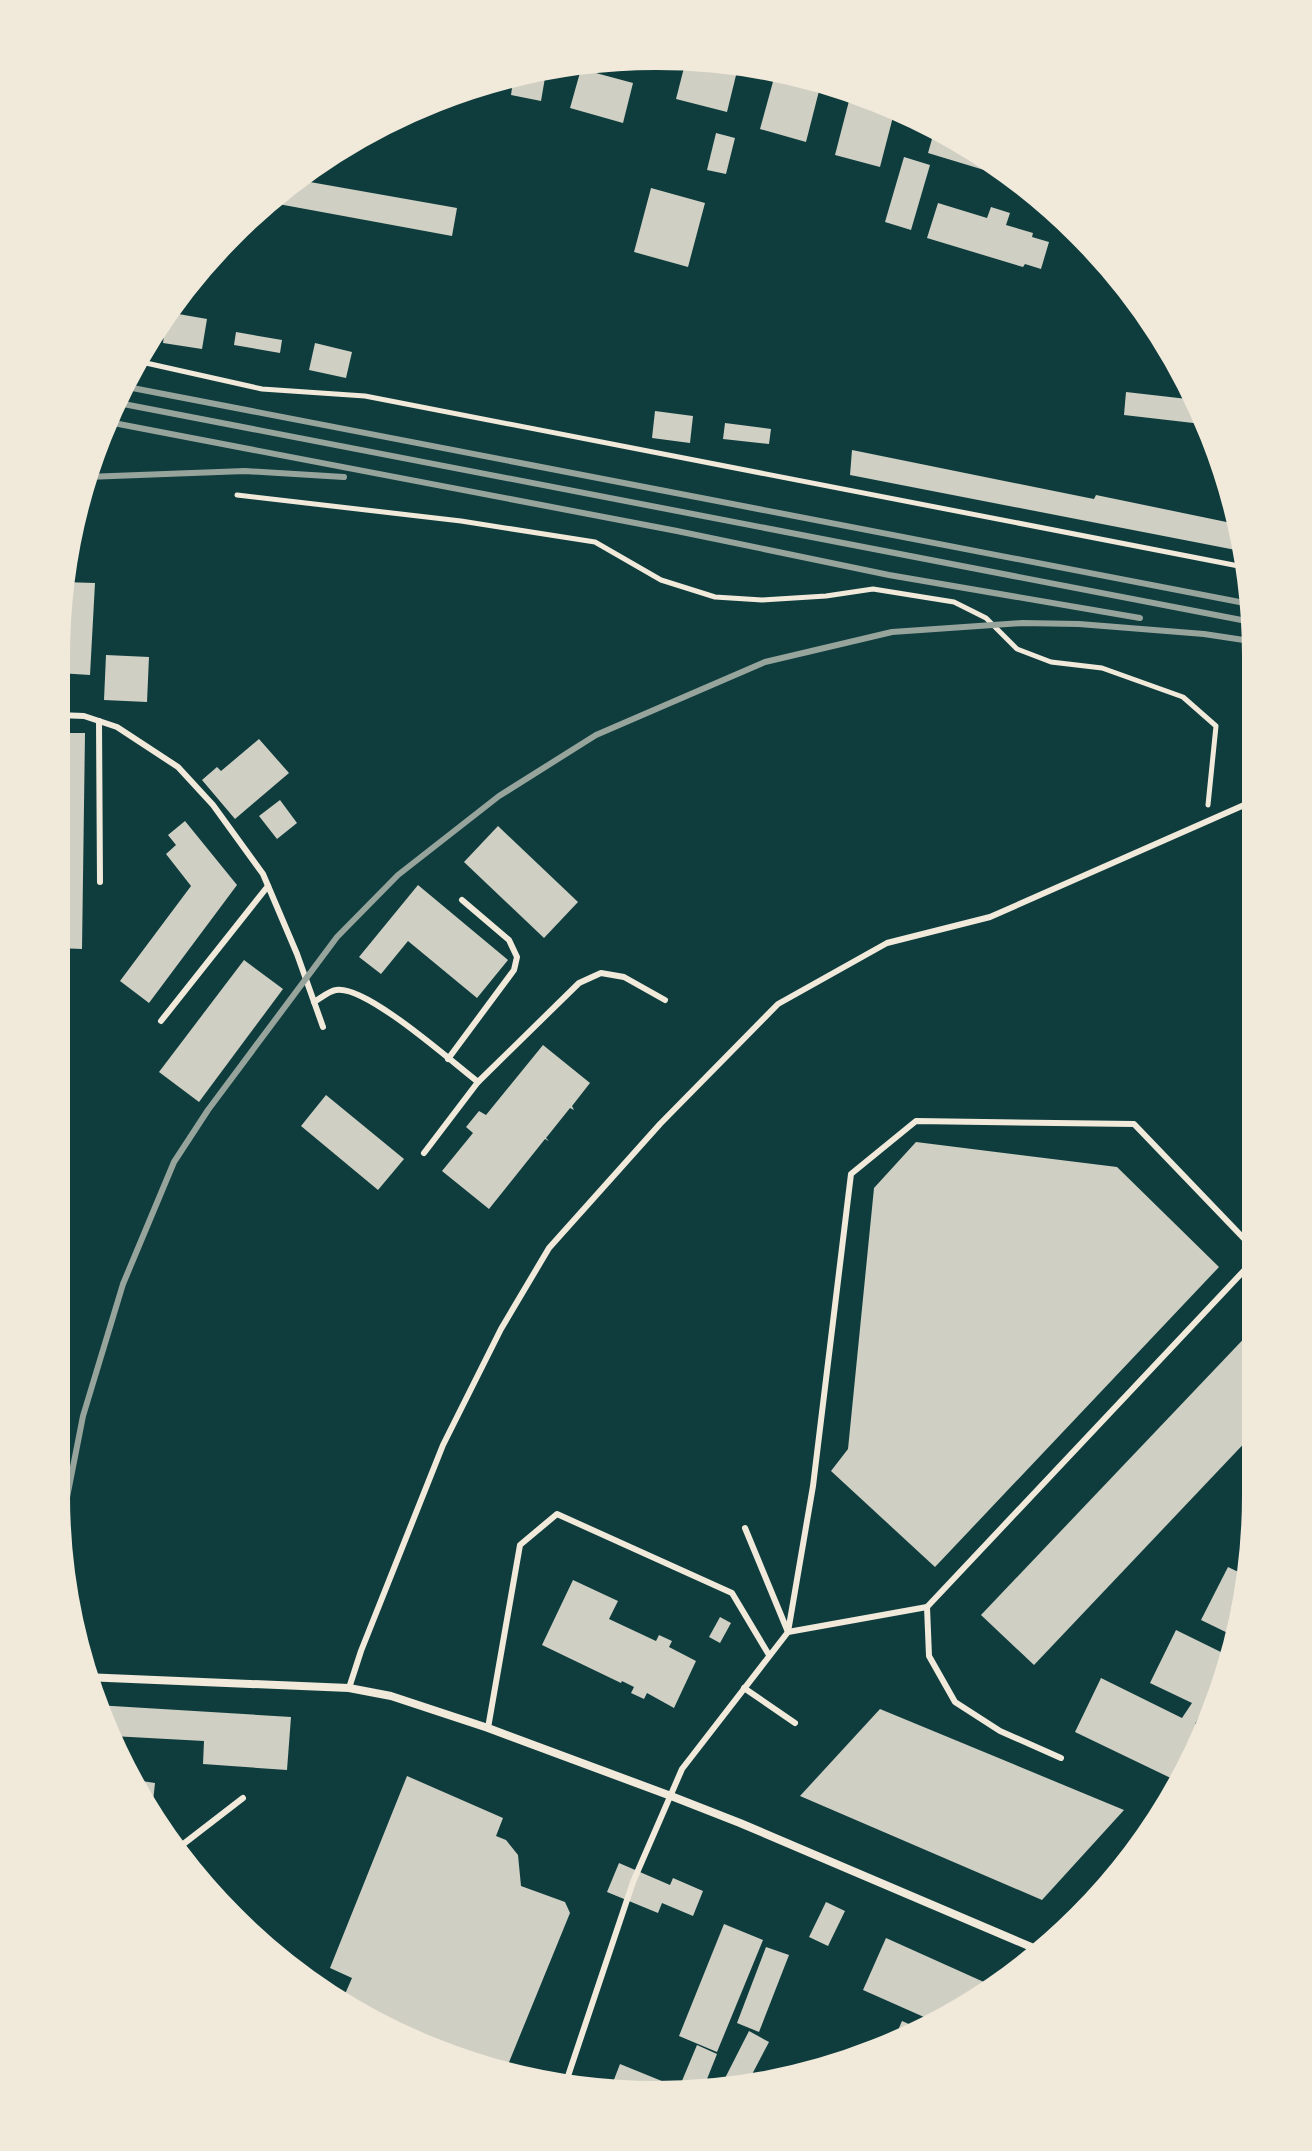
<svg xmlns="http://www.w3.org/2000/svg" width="1312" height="2151" font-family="'Source Sans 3',sans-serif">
	<rect width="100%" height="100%" fill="#0f3d3e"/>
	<!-- building -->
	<g fill="#cfcfc3">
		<path d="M695,55L739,63L727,112L676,99L687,56Z"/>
		<path d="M547,66L541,101L511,95L513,81L496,78Z"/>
		<path d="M581,69L633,83L623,123L570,108Z"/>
		<path d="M774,78L819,91L806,142L760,129Z"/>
		<path d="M850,97L895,109L880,167L835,155Z"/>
		<path d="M936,125L1022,178L1027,183L928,153Z"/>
		<path d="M716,133L735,138L726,174L707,170Z"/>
		<path d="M904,157L930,165L911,230L885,222Z"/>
		<path d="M293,179L457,208L452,236L262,201Z"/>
		<path d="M651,188L705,203L688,267L634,252Z"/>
		<path d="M938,203L987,218L991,207L1010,213L1006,225L1033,233L1032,237L1049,242L1041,269L1025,264L1023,267L927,238Z"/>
		<path d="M167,312L207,319L202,349L163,343Z"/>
		<path d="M236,332L282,340L280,353L234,345Z"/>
		<path d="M315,343L352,352L346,378L309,370Z"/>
		<path d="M1126,392L1196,400L1203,417L1202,424L1124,415Z"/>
		<path d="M655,411L693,416L690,443L652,438Z"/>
		<path d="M725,423L771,429L769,444L723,439Z"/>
		<path d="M852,450L1074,495L1094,499L1096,495L1241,525L1246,552L850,475Z"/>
		<path d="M63,582L95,583L90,675L59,673V601H62Z"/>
		<path d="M106,655L149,657L147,702L104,700Z"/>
		<path d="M58,733H85L82,949L57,948Z"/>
		<path d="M259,739L289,773L235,819L202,780L217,767L221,771Z"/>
		<path d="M280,800L297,823L277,839L259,816Z"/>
		<path d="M185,821L237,885L149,1003L120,981L191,886L166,854L176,845L168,835Z"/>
		<path d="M498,826L578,902L544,938L464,862Z"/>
		<path d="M418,885L508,960L477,998L408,941L381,974L359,957Z"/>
		<path d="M244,960L283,989L199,1102L159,1072Z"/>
		<path d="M543,1045L590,1083L572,1106L574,1110L570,1108L546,1138L549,1141L545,1139L489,1209L442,1171L473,1133L466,1127L479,1111L486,1115Z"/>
		<path d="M326,1095L404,1159L378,1190L301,1126Z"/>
		<path d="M916,1142L1117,1167L1219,1267L935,1567L831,1471L848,1449L874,1188Z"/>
		<path d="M1254,1328L1253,1434L1034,1665L981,1615Z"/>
		<path d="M1228,1567L1251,1578L1236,1637L1201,1620Z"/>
		<path d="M573,1580L618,1601L609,1619L656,1641L659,1635L672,1641L669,1647L696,1661L674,1708L647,1693L644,1699L631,1693L634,1687L622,1681L621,1683L542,1645Z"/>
		<path d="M720,1617L731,1623L720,1643L709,1637Z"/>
		<path d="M1176,1630L1231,1657L1215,1715L1203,1709L1195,1724L1208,1730L1179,1782L1075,1732L1101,1678L1182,1718L1192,1703L1150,1683Z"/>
		<path d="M96,1705L291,1717L287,1770L203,1764L204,1741L112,1736Z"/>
		<path d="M880,1709L1124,1810L1042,1900L800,1796Z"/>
		<path d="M407,1776L503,1818L496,1836L506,1840L518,1855L521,1886L565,1902L570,1913L505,2072L463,2065L342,2001L352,1978L330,1968Z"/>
		<path d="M135,1780L155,1783L152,1811Z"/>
		<path d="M619,1863L670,1885L673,1878L703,1891L693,1916L662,1903L658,1913L607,1892Z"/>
		<path d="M826,1902L845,1911L828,1946L809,1937Z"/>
		<path d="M724,1924L763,1940L717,2052L679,2036Z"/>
		<path d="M886,1938L995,1987L933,2021L863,1990Z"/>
		<path d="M766,1947L789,1955L759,2032L737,2023Z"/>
		<path d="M902,2021L918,2028L893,2042Z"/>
		<path d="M749,2031L769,2042L748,2082L721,2086Z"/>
		<path d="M697,2045L717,2054L703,2089L656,2097L610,2090L620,2064L679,2088Z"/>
	</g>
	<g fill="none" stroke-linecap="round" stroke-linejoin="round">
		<!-- path -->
		<g stroke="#f1e9da" stroke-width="5">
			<path d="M137,361L262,389L365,396L1249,568"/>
			<path d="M237,495L461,521L595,542L661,580L715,597L762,600L826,596L873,589L954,602L986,618L1017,649L1051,662L1102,668L1183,697L1216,726L1208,805"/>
		</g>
		<!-- service -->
		<g stroke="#f1e9da" stroke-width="6">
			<path d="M58,715L84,716L117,727L178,767L213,805L263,874L297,954L323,1027"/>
			<path d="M99,721L100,882"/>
			<path d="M314,1002C321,998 329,991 336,990C365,984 452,1062 478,1082"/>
			<path d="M161,1021L268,886"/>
			<path d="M448,1059L514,970L517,957L509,940L462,900"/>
			<path d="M424,1153L478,1082L579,983L601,973L624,977L665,1000"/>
			<path d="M745,1528L788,1632"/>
			<path d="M927,1607L929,1656L955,1702L1000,1731L1061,1758"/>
			<path d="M788,1632L813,1486L851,1174L916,1121L1134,1124L1254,1249"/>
			<path d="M349,1688L361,1651L443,1445L501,1329L549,1248L660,1124L778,1004L887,943L990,917L1251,802L1256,795"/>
			<path d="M744,1688L795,1723"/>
			<path d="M488,1728L520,1545L557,1514L732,1593L769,1655"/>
			<path d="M173,1852L243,1798"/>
			<path d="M566,2082L633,1882L682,1769L788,1632L927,1607L1254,1260"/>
		</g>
		<!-- minor -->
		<path stroke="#f1e9da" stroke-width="8" d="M84,1677L349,1688L391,1696L488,1728L671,1796L740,1823L1043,1952"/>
		<!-- rail -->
		<g stroke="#97a49c" stroke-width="6">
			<path d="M122,386L1255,605"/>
			<path d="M113,402L1257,623"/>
			<path d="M103,421L677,531L889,575L1140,618"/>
			<path d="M86,477L245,471L344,477"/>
			<path d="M60,1533L83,1416L123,1284L174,1162L208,1110L337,937L398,875L499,796L596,735L765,662L892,632L1022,623L1079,624L1204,634L1257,642"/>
		</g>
	</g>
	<!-- crop -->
	<path d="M0 0H1312V2151H0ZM656 68H656A588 588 0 0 1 1244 656V1495A588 588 0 0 1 656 2083H656A588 588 0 0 1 68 1495V656A588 588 0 0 1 656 68Z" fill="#f1e9da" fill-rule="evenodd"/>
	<path fill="none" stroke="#f1e9da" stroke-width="4" d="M656 68H656A588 588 0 0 1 1244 656V1495A588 588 0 0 1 656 2083H656A588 588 0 0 1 68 1495V656A588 588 0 0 1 656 68Z"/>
</svg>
